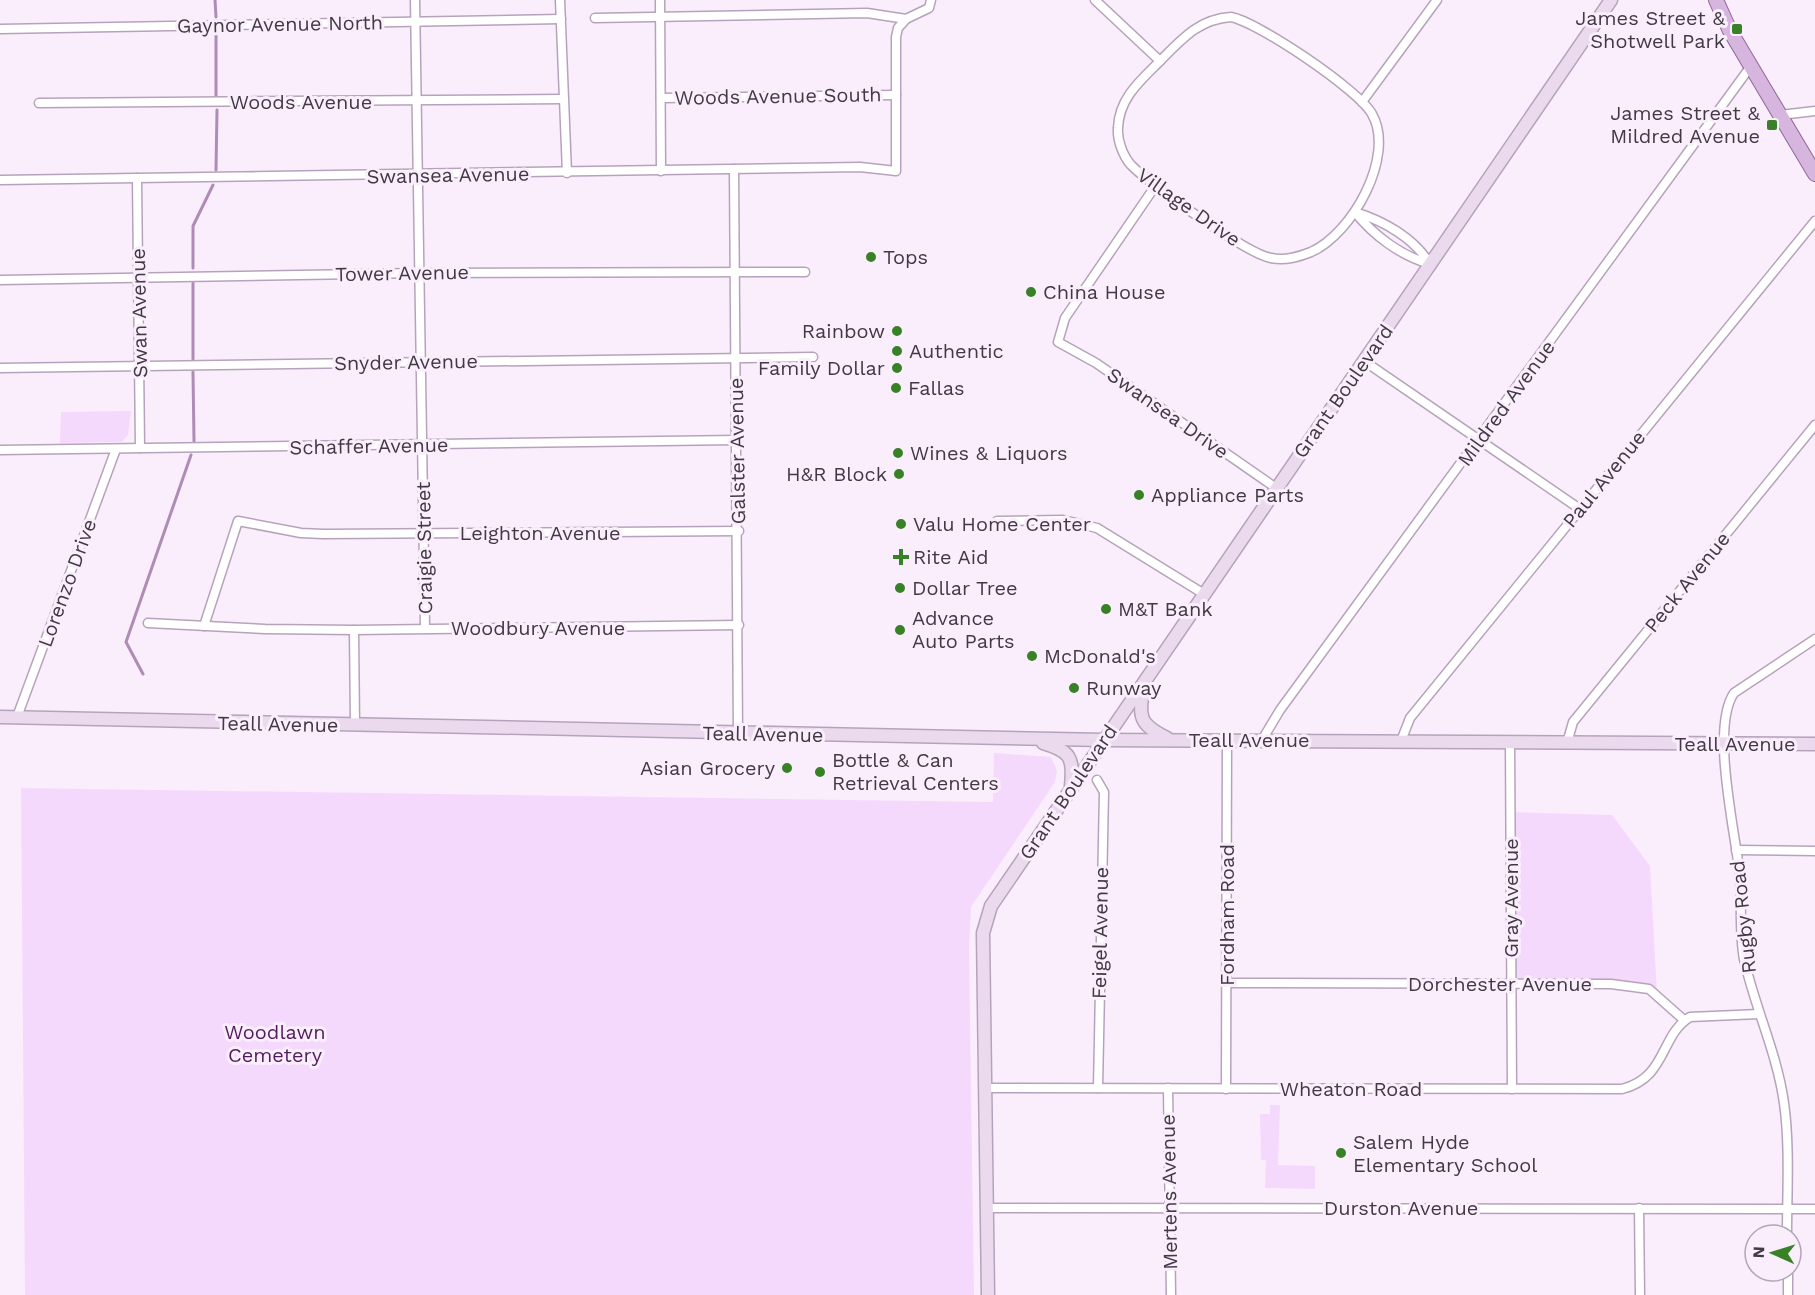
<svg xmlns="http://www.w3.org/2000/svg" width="1815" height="1295" font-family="'Work Sans',sans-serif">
	<rect width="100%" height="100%" fill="#faeefd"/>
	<!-- green -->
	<g fill="#f5d9fc">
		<path d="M131,411L128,435L122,442L60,443L61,412Z"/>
		<path d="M994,753L1051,757L1057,771L1055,782L971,907L969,948L974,1295H25L21,788L993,802Z"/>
		<path d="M1510,812L1612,815L1650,866L1657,994L1649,989L1511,984Z"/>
		<path d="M1270,1105H1280L1278,1165L1315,1166V1189L1265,1188L1266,1160H1261L1260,1114H1270Z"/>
	</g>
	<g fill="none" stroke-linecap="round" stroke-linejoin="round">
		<!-- stream -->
		<g stroke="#ae8cb5" stroke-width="3">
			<path d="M215,0L216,17"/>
			<path d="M216,32V96"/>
			<path d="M216,170L217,110"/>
			<path d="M193,268V226L213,185"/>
			<path d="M193,283V359"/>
			<path d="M193,372L194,441"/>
			<path d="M143,674L126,642L191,455"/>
		</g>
		<defs>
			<g id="street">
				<path d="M415,0L425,627"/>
				<path d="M560,0L567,173"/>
				<path d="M660,0L661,171"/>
				<path d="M1095,0L1160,61"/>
				<path d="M1231,17C1258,22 1359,90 1372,114C1396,156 1352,234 1311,252C1298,257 1285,261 1271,258C1247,254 1151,185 1131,165C1123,156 1117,140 1118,128C1119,98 1141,80 1160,61C1182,39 1199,19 1231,17Z"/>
				<path d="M595,18L867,13L906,19L929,8L931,0"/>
				<path d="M0,29L561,19"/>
				<path d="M661,98L896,95"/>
				<path d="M1362,102L1437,0"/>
				<path d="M39,103L562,99"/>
				<path d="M1780,115L1815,111"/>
				<path d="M734,169L738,734"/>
				<path d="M137,178L140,448"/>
				<path d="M0,180L860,167L896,171V37L898,28L906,19"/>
				<path d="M1156,185L1065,318L1058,342L1096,363L1276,488"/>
				<path d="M1355,212C1384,221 1414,238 1430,264C1401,256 1373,235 1355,212Z"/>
				<path d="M0,280L419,273L805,272"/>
				<path d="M1364,361L1580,509"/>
				<path d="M0,368L813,357"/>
				<path d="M0,450L738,440"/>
				<path d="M997,521L1063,520L1097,528L1204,594"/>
				<path d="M148,623L265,629L354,630L739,625"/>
				<path d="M204,626L238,521L301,533L323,534L739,531"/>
				<path d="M354,630L355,725"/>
				<path d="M17,717L116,449"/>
				<path d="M1262,740L1280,710L1751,66"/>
				<path d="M1401,741L1410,718L1815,221"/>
				<path d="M1510,742L1512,1089"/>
				<path d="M1567,743L1573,722L1815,425"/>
				<path d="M1097,780L1104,792L1098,1088"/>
				<path d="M1736,850L1815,851"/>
				<path d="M1227,983L1611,984L1649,989L1684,1020"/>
				<path d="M985,1088L1622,1089C1667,1078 1660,1035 1690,1017L1759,1014"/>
				<path d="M1168,1088L1171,1295"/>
				<path d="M1226,1089L1227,740"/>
				<path d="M987,1208L1815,1209"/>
				<path d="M1639,1208L1640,1295"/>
				<path d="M1787,1235C1787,1192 1790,1146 1784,1103C1777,1053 1755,1008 1744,959C1739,932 1742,904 1740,877C1736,835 1710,728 1734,693L1815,639"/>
				<path d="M1788,1271V1295"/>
			</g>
			<g id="secondary">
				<path d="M1144,685C1139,716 1137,723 1167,738"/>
				<path d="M0,717L1104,740L1815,744"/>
				<path d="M1043,743C1070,751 1074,757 1071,786"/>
				<path d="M988,1295L983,933L991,906L1611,0"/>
			</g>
			<path id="primary" d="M1716,0L1730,31L1815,174"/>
		</defs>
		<!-- street casing -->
		<use href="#street" stroke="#b6a3bb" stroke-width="11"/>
		<!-- secondary casing -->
		<use href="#secondary" stroke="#b6a3bb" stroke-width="15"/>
		<!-- primary casing -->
		<use href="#primary" stroke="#906999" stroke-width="16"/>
		<!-- street -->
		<use href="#street" stroke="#fff" stroke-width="8"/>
		<!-- secondary -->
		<use href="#secondary" stroke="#ebdaee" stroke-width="12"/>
		<!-- primary -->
		<use href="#primary" stroke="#d6b5de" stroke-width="14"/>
	</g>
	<!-- markers -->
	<g fill="#398127" stroke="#faeefd" stroke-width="2">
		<rect x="1731" y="23" width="12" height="12" rx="3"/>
		<rect x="1766" y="119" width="12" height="12" rx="3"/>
		<circle cx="871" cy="257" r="6"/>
		<circle cx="1031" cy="292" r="6"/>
		<circle cx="897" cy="331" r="6"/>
		<circle cx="897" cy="351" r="6"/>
		<circle cx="897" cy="368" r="6"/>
		<circle cx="896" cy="388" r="6"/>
		<circle cx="898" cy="453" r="6"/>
		<circle cx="899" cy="474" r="6"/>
		<circle cx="1139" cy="495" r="6"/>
		<circle cx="901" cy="524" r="6"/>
		<path d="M898 548h6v6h6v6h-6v6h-6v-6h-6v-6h6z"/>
		<circle cx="900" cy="588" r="6"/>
		<circle cx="1106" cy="609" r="6"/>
		<circle cx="900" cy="630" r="6"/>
		<circle cx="1032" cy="656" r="6"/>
		<circle cx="1074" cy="688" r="6"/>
		<circle cx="787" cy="768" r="6"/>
		<circle cx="820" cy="772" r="6"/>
		<circle cx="1341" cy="1153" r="6"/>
	</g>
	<g text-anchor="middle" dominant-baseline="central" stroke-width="6" stroke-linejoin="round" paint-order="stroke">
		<!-- poi labels -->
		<g font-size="20" fill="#413943" stroke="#faeefd" text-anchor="start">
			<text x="1725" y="18" text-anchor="end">James Street &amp;<tspan x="1725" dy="23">Shotwell Park</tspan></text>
			<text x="1760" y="113" text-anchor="end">James Street &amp;<tspan x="1760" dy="23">Mildred Avenue</tspan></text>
			<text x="883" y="257">Tops</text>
			<text x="1043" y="292">China House</text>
			<text x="885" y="331" text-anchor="end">Rainbow</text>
			<text x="909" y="351">Authentic</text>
			<text x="885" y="368" text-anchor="end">Family Dollar</text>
			<text x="908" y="388">Fallas</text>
			<text x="910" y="453">Wines &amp; Liquors</text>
			<text x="887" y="474" text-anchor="end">H&amp;R Block</text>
			<text x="1151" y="495">Appliance Parts</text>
			<text x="913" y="524">Valu Home Center</text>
			<text x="913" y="557">Rite Aid</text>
			<text x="912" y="588">Dollar Tree</text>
			<text x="1118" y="609">M&amp;T Bank</text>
			<text x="912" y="618">Advance<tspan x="912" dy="23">Auto Parts</tspan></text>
			<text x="1044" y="656">McDonald's</text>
			<text x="1086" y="688">Runway</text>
			<text x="832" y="760">Bottle &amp; Can<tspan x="832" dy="23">Retrieval Centers</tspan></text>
			<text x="775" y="768" text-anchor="end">Asian Grocery</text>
			<text x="1353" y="1142">Salem Hyde<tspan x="1353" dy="23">Elementary School</tspan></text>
		</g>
		<!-- street labels -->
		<g font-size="20" fill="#413943" stroke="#faeefd">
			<text transform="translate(280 24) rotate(-1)">Gaynor Avenue North</text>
			<text transform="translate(778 96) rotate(-1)">Woods Avenue South</text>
			<text x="301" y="102">Woods Avenue</text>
			<text transform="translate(448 175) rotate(-1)">Swansea Avenue</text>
			<text transform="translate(1189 207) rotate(35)">Village Drive</text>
			<text transform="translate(402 273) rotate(-1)">Tower Avenue</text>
			<text transform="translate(139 313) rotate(-91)">Swan Avenue</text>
			<text transform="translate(406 362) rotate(-1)">Snyder Avenue</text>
			<text transform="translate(1343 391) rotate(-55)">Grant Boulevard</text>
			<text transform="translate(1506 403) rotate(-54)">Mildred Avenue</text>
			<text transform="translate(1168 413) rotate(35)">Swansea Drive</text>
			<text transform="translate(369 446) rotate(-1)">Schaffer Avenue</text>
			<text transform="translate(737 451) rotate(-91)">Galster Avenue</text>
			<text transform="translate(1604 479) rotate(-51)">Paul Avenue</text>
			<text x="540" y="533">Leighton Avenue</text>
			<text transform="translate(424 548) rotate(-91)">Craigie Street</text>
			<text transform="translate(1687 582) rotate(-51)">Peck Avenue</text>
			<text transform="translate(67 583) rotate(-70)">Lorenzo Drive</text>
			<text x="538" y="628">Woodbury Avenue</text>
			<text transform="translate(278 724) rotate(1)">Teall Avenue</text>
			<text transform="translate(763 734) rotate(1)">Teall Avenue</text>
			<text x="1249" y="740">Teall Avenue</text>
			<text x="1735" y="744">Teall Avenue</text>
			<text transform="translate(1068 792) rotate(-56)">Grant Boulevard</text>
			<text transform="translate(1511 898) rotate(-90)">Gray Avenue</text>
			<text transform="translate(1227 915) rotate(-90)">Fordham Road</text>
			<text transform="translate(1743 917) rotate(-96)">Rugby Road</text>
			<text transform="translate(1100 933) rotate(-89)">Feigel Avenue</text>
			<text x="1500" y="984">Dorchester Avenue</text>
			<text x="1351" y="1089">Wheaton Road</text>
			<text transform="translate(1169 1192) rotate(-91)">Mertens Avenue</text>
			<text x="1401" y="1208">Durston Avenue</text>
		</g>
		<!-- park labels -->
		<g font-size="20" fill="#511c5d" stroke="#faeefd">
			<text x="275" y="1032">Woodlawn<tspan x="275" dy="23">Cemetery</tspan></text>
		</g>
	</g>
	<!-- north arrow -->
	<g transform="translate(1773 1253) rotate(273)"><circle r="28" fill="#faeefd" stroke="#b0a6b3" stroke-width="1.5"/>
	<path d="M0-4.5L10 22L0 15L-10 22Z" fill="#398127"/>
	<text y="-9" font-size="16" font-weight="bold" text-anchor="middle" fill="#413943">N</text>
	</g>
</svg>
